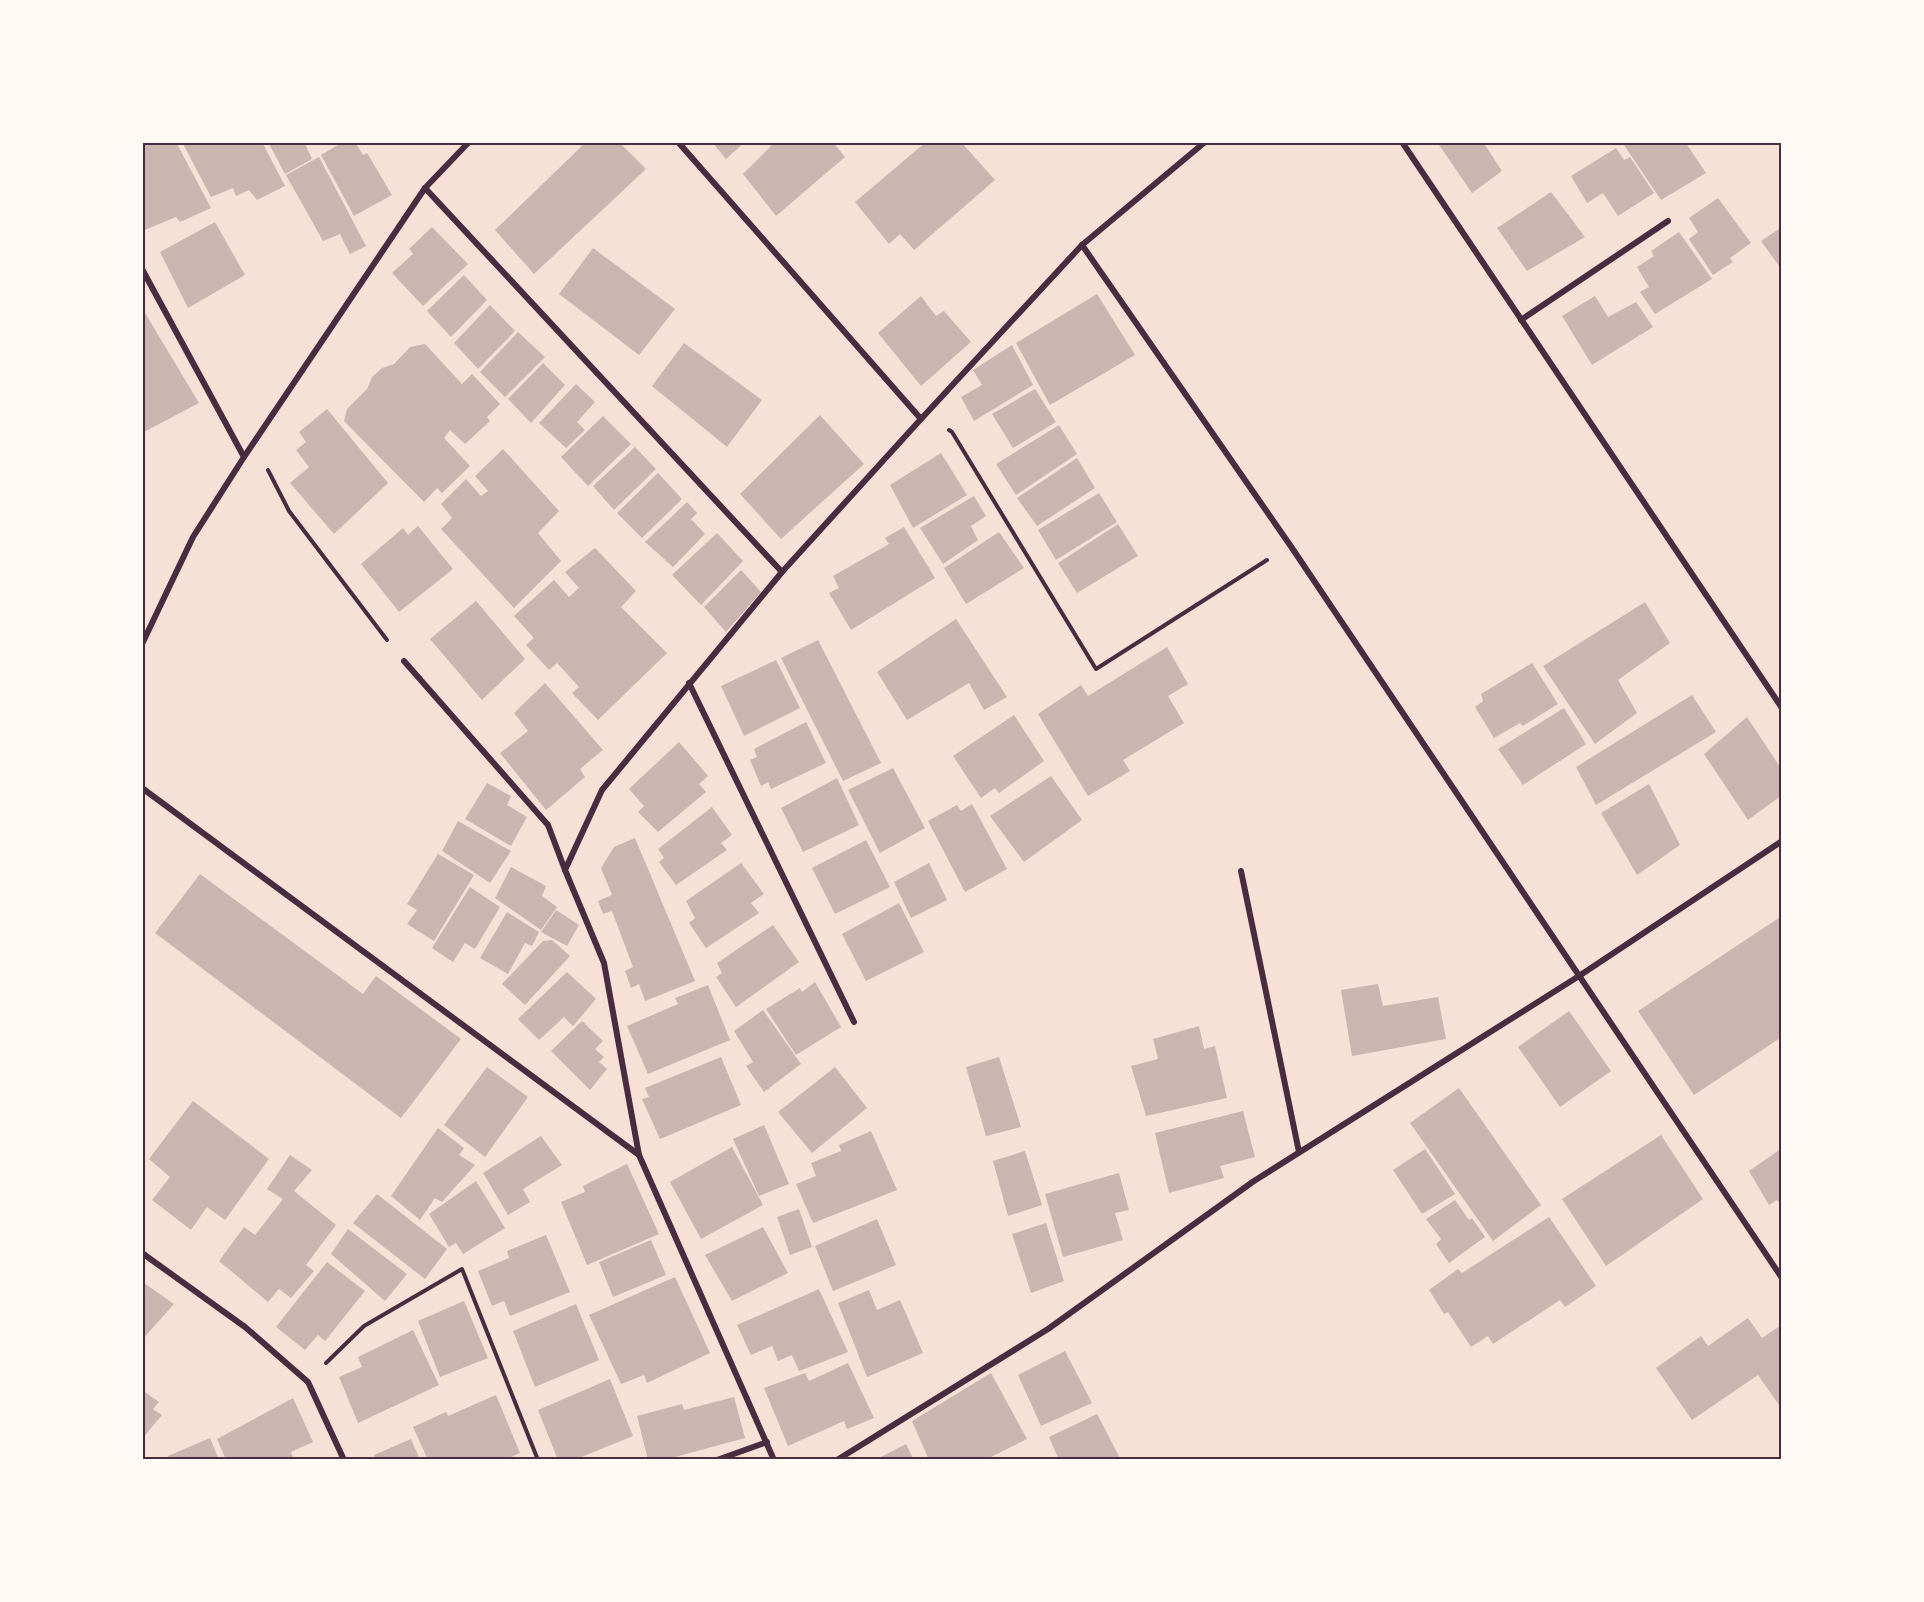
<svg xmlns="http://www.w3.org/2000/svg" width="1924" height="1602" font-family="'Fira Sans Condensed',sans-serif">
	<rect width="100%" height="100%" fill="#f7e1d7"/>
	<!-- building -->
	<g fill="#ccb4b1">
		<path d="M142,142H176L211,208L180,222L176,217L142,231Z"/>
		<path d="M182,142H262L285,186L257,200L249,190L236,196L233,188L211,197Z"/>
		<path d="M268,142H304L312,159L285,174Z"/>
		<path d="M343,142H355L363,155L367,153L392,195L354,216L321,155Z"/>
		<path d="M586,142H619L646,169L534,274L495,230Z"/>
		<path d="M712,142H745L726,159Z"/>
		<path d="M775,142H833L845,157L776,216L743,174Z"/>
		<path d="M926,142H961L995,180L914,250L900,234L889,244L855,202Z"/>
		<path d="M1437,142H1483L1502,171L1472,193Z"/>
		<path d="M1628,142H1685L1706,173L1661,200L1624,145Z"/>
		<path d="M1616,148L1624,160L1630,157L1654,193L1618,216L1603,193L1587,203L1571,176Z"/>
		<path d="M319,157L366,246L350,254L340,234L323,241L286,175Z"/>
		<path d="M1551,192L1585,237L1527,271L1497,228Z"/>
		<path d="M1718,198L1751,243L1730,258L1733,262L1713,275L1689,239L1698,232L1689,218Z"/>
		<path d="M215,222L245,275L188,308L160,252Z"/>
		<path d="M432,227L468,264L423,306L392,273L413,254L409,249Z"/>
		<path d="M1782,227V270L1761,241Z"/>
		<path d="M1679,232L1712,279L1655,314L1640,292L1649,287L1637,267L1654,256L1651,251Z"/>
		<path d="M593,248L675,309L639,355L559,294Z"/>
		<path d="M464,275L487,300L451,337L427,311Z"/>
		<path d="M1097,294L1135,355L1050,405L1016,343Z"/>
		<path d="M921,296L936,316L944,311L971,342L921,386L878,333Z"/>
		<path d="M1595,296L1608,317L1636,302L1653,327L1592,365L1562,316Z"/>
		<path d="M490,305L515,331L478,369L454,343Z"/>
		<path d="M142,308L199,403L142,433Z"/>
		<path d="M518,332L545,357L505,397L480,372Z"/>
		<path d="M684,343L762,400L727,447L652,386Z"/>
		<path d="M425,344L462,384L472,374L500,404L487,417L490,421L465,444L450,430L444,438L470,466L442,493L437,488L424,502L344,421L347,409L367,389L372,377L382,368L394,364L410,347Z"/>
		<path d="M1012,345L1033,385L974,421L961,397L982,385L973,370Z"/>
		<path d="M543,363L565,385L531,423L508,399Z"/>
		<path d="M576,384L595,402L577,422L585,430L566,448L539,423Z"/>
		<path d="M1035,389L1056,422L1013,448L992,414Z"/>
		<path d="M327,409L388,483L334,534L290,483L309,467L296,450L306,442L299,432Z"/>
		<path d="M820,415L864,464L781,539L740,494Z"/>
		<path d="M603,416L631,444L588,486L561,457Z"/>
		<path d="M1059,425L1077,454L1016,495L996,464Z"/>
		<path d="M635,447L656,469L614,510L593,486Z"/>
		<path d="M503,449L559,511L538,533L561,561L514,608L441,529L452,518L441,504L466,479L481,496L488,491L475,476Z"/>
		<path d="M941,453L967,495L913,528L890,485Z"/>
		<path d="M1077,458L1095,488L1037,526L1017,498Z"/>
		<path d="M658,473L682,499L642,538L617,513Z"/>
		<path d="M1099,493L1117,522L1056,560L1038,530Z"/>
		<path d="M974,496L986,516L971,526L978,540L943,564L920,528Z"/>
		<path d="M687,502L697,513L691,519L705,534L673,567L645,542Z"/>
		<path d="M1118,524L1138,556L1077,593L1058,563Z"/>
		<path d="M418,526L453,569L399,612L361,564L403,528L408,535Z"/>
		<path d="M904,527L935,578L851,630L829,593L839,588L833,576L889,544L885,538Z"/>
		<path d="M999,532L1024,568L966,604L944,568Z"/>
		<path d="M717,533L743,561L701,605L672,575Z"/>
		<path d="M595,548L636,591L621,607L667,653L598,720L572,693L579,687L557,663L549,670L526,645L534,638L514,616L554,580L569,597L579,588L565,572Z"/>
		<path d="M741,570L761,592L726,632L704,607Z"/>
		<path d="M476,601L525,659L482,700L430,639Z"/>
		<path d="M1645,602L1670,643L1618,680L1637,713L1595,744L1543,666Z"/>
		<path d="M956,619L1007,697L984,710L969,683L907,720L877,672Z"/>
		<path d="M818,640L881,763L843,781L781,658Z"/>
		<path d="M1167,647L1188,684L1168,696L1184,723L1123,760L1130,771L1088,796L1038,714L1081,685L1088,696Z"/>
		<path d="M776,660L800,708L744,736L721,686Z"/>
		<path d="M1532,663L1558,704L1523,726L1520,723L1494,738L1475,707L1483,701L1481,694Z"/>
		<path d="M545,683L603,750L580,769L585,777L546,810L500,753L528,731L514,713Z"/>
		<path d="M1692,695L1716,732L1596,805L1576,767Z"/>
		<path d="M1564,708L1586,744L1523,785L1498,749Z"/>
		<path d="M1014,715L1044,761L999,793L995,788L981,798L953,756Z"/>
		<path d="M1747,717L1782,770V795L1748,820L1704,754Z"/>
		<path d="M806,722L826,763L771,789L768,782L761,786L750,760L757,757L754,749Z"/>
		<path d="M679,742L708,776L699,784L706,792L658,832L638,812L644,806L629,789Z"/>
		<path d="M893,768L925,828L880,853L848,790Z"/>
		<path d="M1051,776L1082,820L1024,862L990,816Z"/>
		<path d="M837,778L859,825L803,852L781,808Z"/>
		<path d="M487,783L511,796L507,805L527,817L511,846L465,819Z"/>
		<path d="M1649,784L1680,845L1637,875L1601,813Z"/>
		<path d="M972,804L1007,869L965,892L928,821L957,805L961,811Z"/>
		<path d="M712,807L732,835L721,843L727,850L676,885L659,862L664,858L658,849Z"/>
		<path d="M458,821L511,851L490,883L442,851Z"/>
		<path d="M635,838L695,981L645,1001L639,984L631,988L625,971L633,967L612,911L603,914L598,901L612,895L601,868L614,847Z"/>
		<path d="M866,840L890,887L835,914L812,868Z"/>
		<path d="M438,854L474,875L434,941L407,924L417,910L407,904Z"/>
		<path d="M741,863L764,894L751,903L759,913L706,948L689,923L695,918L686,901Z"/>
		<path d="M929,863L947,900L911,918L894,882Z"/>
		<path d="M511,867L546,886L542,896L557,907L541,930L495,898Z"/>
		<path d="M200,874L363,994L376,976L461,1039L401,1118L155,933Z"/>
		<path d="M470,887L500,907L475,949L465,943L453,962L432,948Z"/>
		<path d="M899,903L924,952L866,981L842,934Z"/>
		<path d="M556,910L579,925L567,946L541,932Z"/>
		<path d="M507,912L539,932L532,946L525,943L508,974L480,958Z"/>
		<path d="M1782,916V1037L1694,1095L1638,1011Z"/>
		<path d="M773,925L799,962L736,1007L716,977L722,973L717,963Z"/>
		<path d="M552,940L570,956L525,1005L502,984L543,941Z"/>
		<path d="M567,972L596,999L573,1026L564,1017L539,1040L518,1019Z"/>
		<path d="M815,982L841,1027L796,1055L766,1009L800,988L802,992Z"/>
		<path d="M1378,984L1383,1006L1438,997L1446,1039L1352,1056L1341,990Z"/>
		<path d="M708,985L730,1040L648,1074L627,1026L678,1004L675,998Z"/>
		<path d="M763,1010L801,1064L764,1092L746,1066L753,1062L734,1031Z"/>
		<path d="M1569,1011L1611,1071L1560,1107L1518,1047Z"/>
		<path d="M582,1021L603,1041L595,1049L604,1057L599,1062L607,1069L590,1090L551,1051Z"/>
		<path d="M1199,1026L1204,1049L1215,1046L1227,1098L1146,1116L1131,1066L1158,1059L1153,1039Z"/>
		<path d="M721,1057L741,1105L660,1139L642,1099L649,1097L645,1088Z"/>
		<path d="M999,1057L1021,1127L986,1136L966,1067Z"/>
		<path d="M487,1067L528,1097L485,1157L444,1125Z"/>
		<path d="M835,1067L867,1108L812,1153L778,1112Z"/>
		<path d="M1459,1088L1541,1205L1493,1241L1410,1123Z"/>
		<path d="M193,1101L269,1159L225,1220L207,1207L191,1230L152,1200L170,1177L149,1159Z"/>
		<path d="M1243,1111L1255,1157L1220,1166L1224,1178L1169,1193L1155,1133Z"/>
		<path d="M764,1125L789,1184L759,1196L733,1139Z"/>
		<path d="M438,1128L464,1148L459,1155L475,1165L442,1202L435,1198L420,1220L391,1196Z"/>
		<path d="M871,1131L897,1190L813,1223L796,1184L816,1176L811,1163L841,1151L839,1145Z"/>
		<path d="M1661,1135L1703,1199L1606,1266L1562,1199Z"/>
		<path d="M541,1136L562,1165L523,1189L530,1202L508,1215L483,1173Z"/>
		<path d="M732,1147L763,1205L701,1239L670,1182Z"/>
		<path d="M1782,1148V1206L1777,1200L1769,1205L1749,1171Z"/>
		<path d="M1425,1149L1455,1194L1422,1214L1393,1170Z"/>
		<path d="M1025,1151L1042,1205L1008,1216L993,1161Z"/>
		<path d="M290,1155L312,1170L294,1191L336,1225L306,1265L314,1271L291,1298L279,1289L268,1302L219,1261L244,1227L255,1235L283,1199L267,1189Z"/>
		<path d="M627,1164L659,1234L587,1265L561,1202L585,1192L583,1186Z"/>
		<path d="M1119,1173L1129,1210L1115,1213L1123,1240L1063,1257L1045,1194Z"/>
		<path d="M476,1181L505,1228L463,1254L456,1243L449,1247L429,1214Z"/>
		<path d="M377,1194L447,1249L425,1279L353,1223Z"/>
		<path d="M1455,1200L1469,1220L1472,1218L1485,1237L1449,1263L1436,1244L1441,1239L1426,1219Z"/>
		<path d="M799,1209L812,1247L790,1255L777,1217Z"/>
		<path d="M1549,1217L1596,1286L1565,1307L1560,1300L1493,1344L1488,1336L1471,1347L1448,1312L1444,1314L1429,1290L1458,1269L1462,1273Z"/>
		<path d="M877,1219L896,1265L833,1291L815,1246Z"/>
		<path d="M1046,1223L1064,1281L1031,1293L1012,1234Z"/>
		<path d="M763,1227L788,1273L732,1301L705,1255Z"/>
		<path d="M348,1229L407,1274L385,1301L331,1254Z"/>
		<path d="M546,1235L570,1292L510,1316L504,1301L492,1306L478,1271L509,1258L507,1251Z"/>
		<path d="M651,1240L666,1275L613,1297L599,1262Z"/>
		<path d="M327,1262L365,1291L325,1341L318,1335L305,1350L276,1327Z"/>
		<path d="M675,1277L710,1353L647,1383L644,1375L621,1384L589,1315Z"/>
		<path d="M144,1283L174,1304L142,1340V1284Z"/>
		<path d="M819,1289L848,1352L799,1371L792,1355L778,1361L772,1346L751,1355L737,1325Z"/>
		<path d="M869,1290L877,1310L900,1300L923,1353L867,1377L838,1303Z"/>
		<path d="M464,1301L488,1358L440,1377L418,1321Z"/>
		<path d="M576,1304L599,1360L535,1387L513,1331Z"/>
		<path d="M1748,1318L1762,1338L1780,1326L1782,1329V1403L1779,1405L1758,1375L1692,1420L1656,1368L1701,1336L1708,1346Z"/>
		<path d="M413,1330L439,1385L358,1423L339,1377L362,1367L358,1357Z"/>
		<path d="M1065,1351L1092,1403L1041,1426L1018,1375Z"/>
		<path d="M848,1363L874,1418L847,1429L844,1421L788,1446L764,1388L805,1373L809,1381Z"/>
		<path d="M991,1373L1027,1439L985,1460H929L912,1421Z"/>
		<path d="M610,1379L633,1436L574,1460H558L538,1410Z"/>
		<path d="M142,1390L159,1402L153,1409L162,1415L142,1439Z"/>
		<path d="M496,1395L520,1453L505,1460H428L413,1427L446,1412L448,1416Z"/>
		<path d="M734,1397L745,1438L664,1460H648L637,1416L682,1404L684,1410Z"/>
		<path d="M293,1398L313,1442L291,1452L294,1460H226L217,1439Z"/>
		<path d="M1097,1414L1121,1460H1059L1049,1437Z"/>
		<path d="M210,1438L219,1460H169L168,1456Z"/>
		<path d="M411,1439L420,1460H376L374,1455Z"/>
		<path d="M906,1444L914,1460H875Z"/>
	</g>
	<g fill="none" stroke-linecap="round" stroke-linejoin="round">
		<!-- path -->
		<g stroke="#4a2c40" stroke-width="4">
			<path d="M949,430L952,432L1096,669L1267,560"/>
			<path d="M268,470L289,511L387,640"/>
			<path d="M326,1363L364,1326L462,1269L538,1460"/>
		</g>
		<!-- minor -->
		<g stroke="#4a2c40" stroke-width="6">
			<path d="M678,142L921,419"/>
			<path d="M1402,142L1782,708"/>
			<path d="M425,188L782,572"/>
			<path d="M1082,245L1290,545L1782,1278"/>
			<path d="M142,269L244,457"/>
			<path d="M1521,320L1668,221"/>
			<path d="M142,644L193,537L244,457L425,188L469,142"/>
			<path d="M404,661L548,825L565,870"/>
			<path d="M689,683L854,1022"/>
			<path d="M142,788L639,1155L774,1460"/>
			<path d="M1241,871L1299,1152"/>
			<path d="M639,1155L604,963L565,870L602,790L782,572L921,419L1082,245L1205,142"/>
			<path d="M142,1253L245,1327L308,1382L344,1460"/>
			<path d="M717,1460L767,1442"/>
			<path d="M837,1460L1048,1329L1254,1181L1579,976L1782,841"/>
		</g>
	</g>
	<!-- border -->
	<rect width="1924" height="1602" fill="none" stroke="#fffaf5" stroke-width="288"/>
	<rect x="144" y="144" width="1636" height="1314" fill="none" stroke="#4a2c40" stroke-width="2"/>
</svg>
